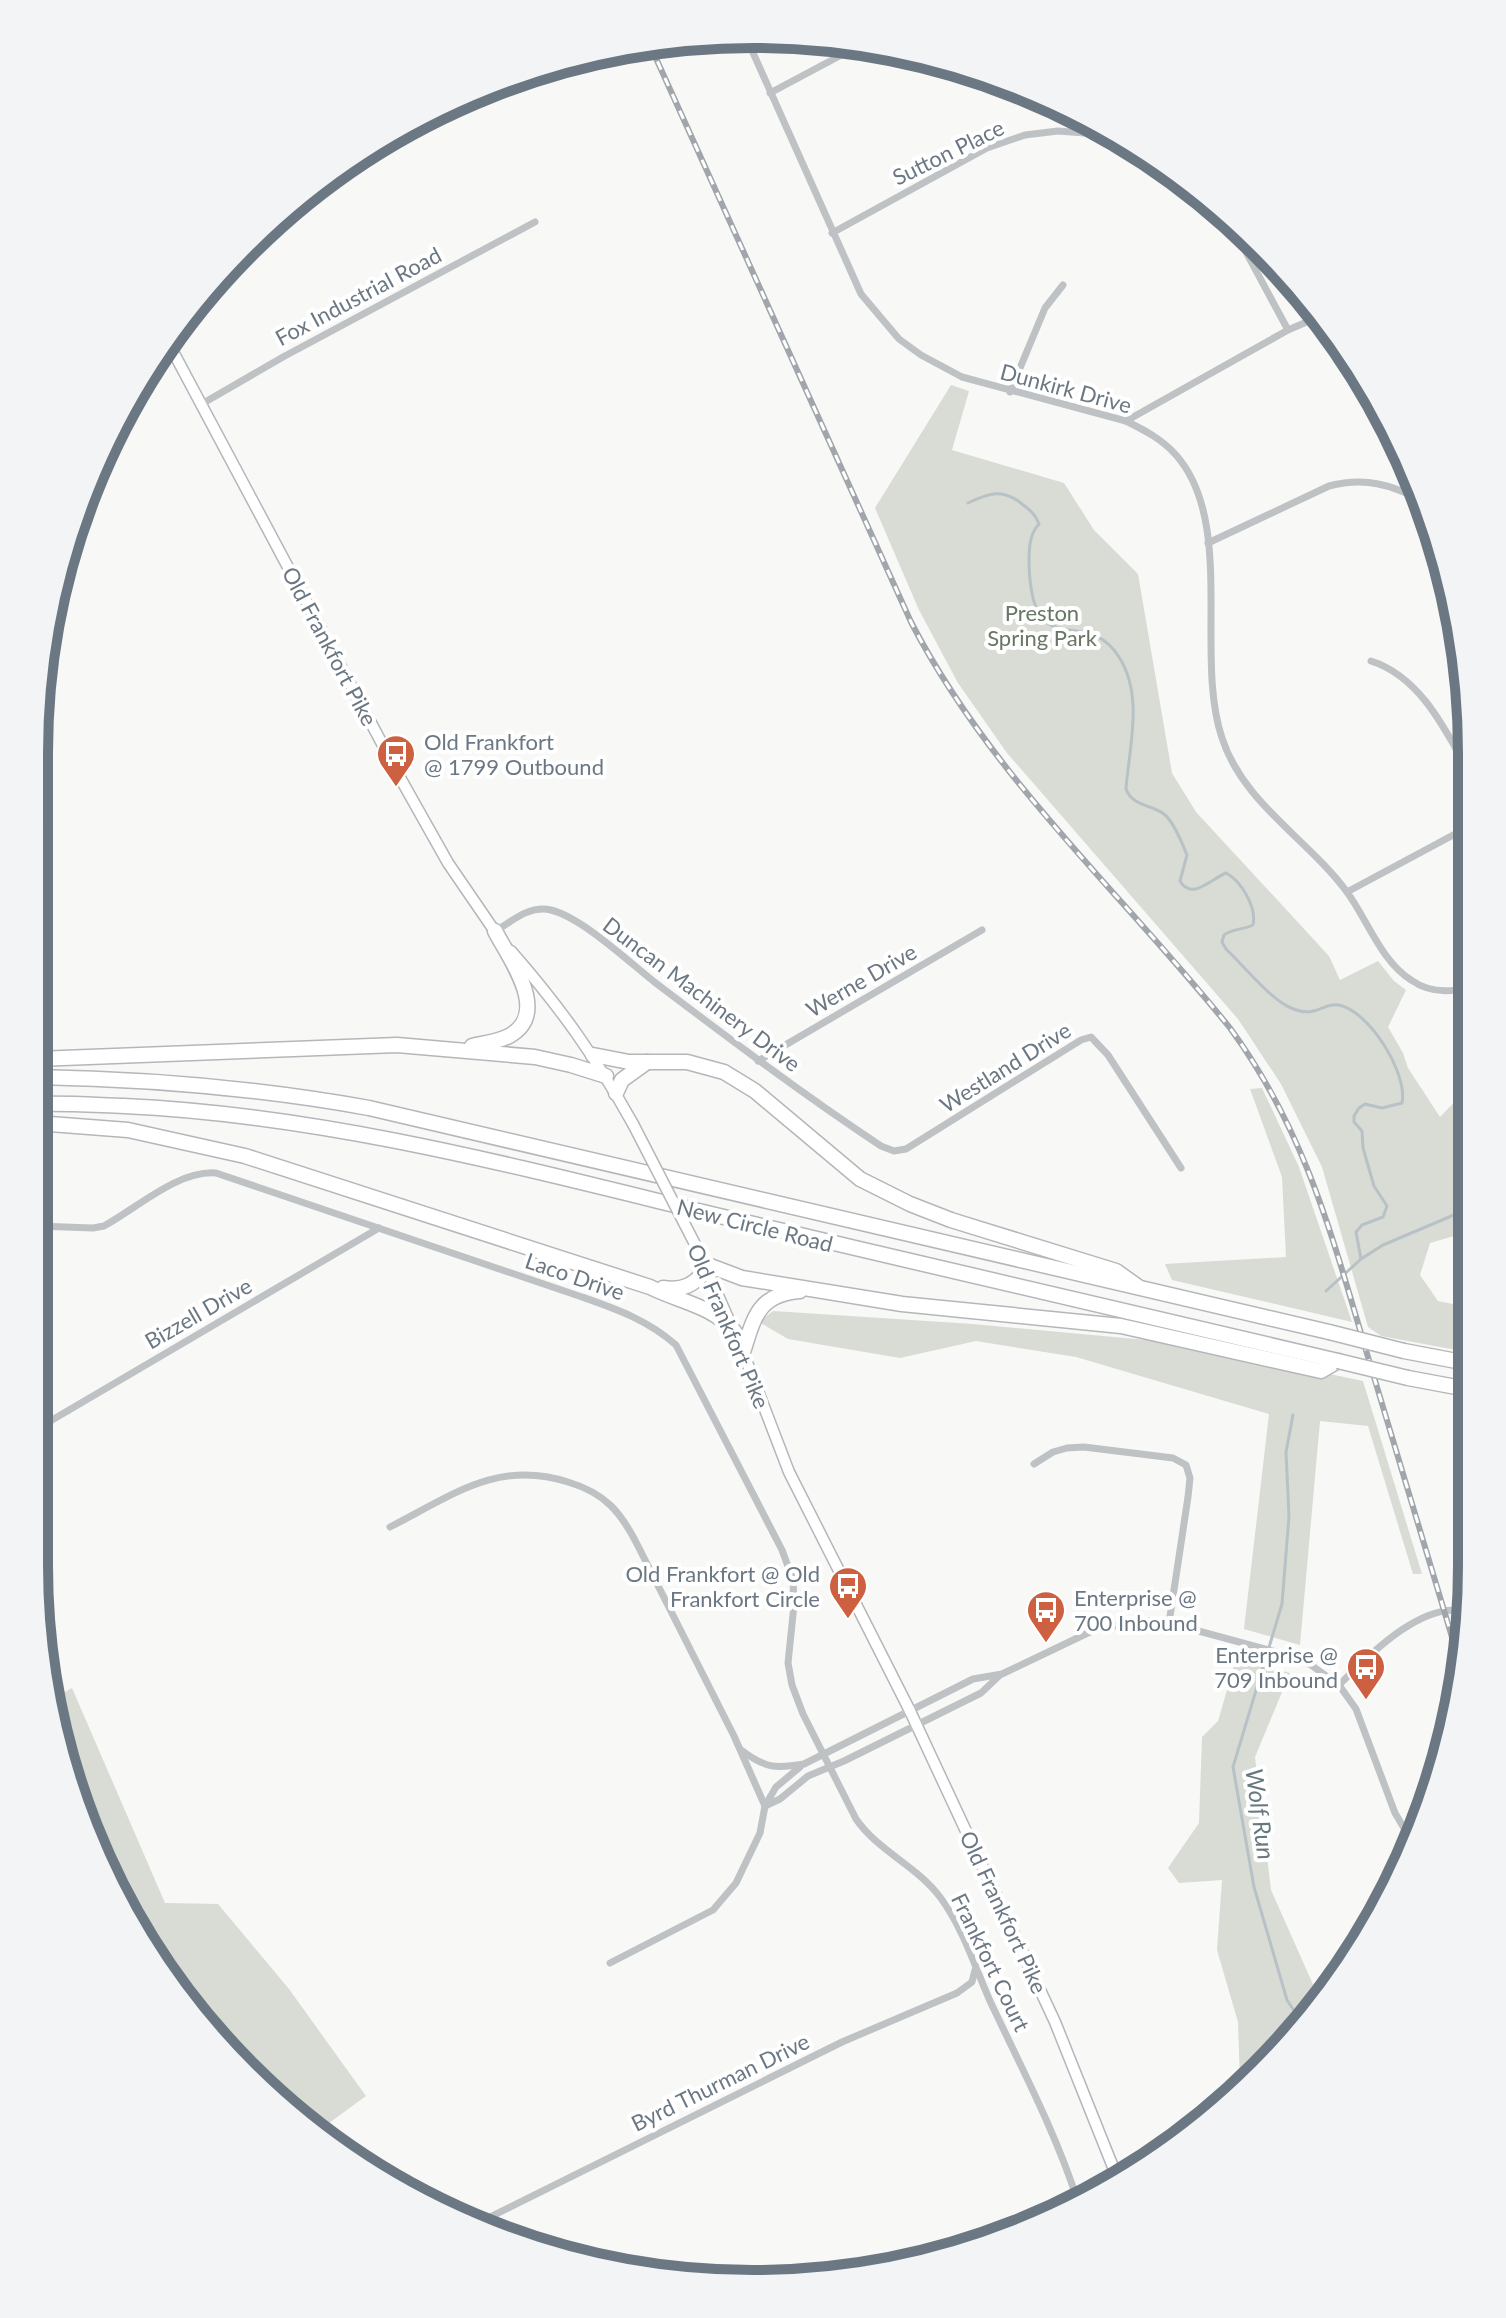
<svg xmlns="http://www.w3.org/2000/svg" width="1506" height="2318" font-family="Lato,sans-serif">
	<rect width="100%" height="100%" fill="#f8f8f6"/>
	<!-- green -->
	<g fill="#d8dcd5">
		<path d="M951,385L969,391L952,450L1064,483L1094,530L1138,574L1172,773L1196,812L1329,956L1340,980L1378,961L1394,981L1406,990L1388,1027L1403,1053L1408,1068L1440,1117L1469,1087L1468,1232L1430,1243L1420,1275L1438,1301L1468,1307L1467,1352L1381,1336L1368,1327L1322,1167L1281,1084L1238,1019L1007,753L958,683L919,610L875,508Z"/>
		<path d="M1262,1088L1299,1167L1352,1322L1172,1280L1165,1264L1286,1257L1282,1177L1250,1089Z"/>
		<path d="M773,1311L973,1324L1180,1343L1363,1381L1422,1574H1413L1368,1426L1320,1421L1300,1645L1244,1629L1269,1414L1076,1357L976,1341L900,1358L788,1339L759,1322Z"/>
		<path d="M1236,1659L1290,1673L1255,1757L1271,1890L1320,2000L1293,2039L1240,2083L1238,2022L1217,1950L1222,1880L1179,1883L1168,1868L1199,1823L1202,1737L1218,1721Z"/>
		<path d="M72,1688L165,1903L218,1904L289,1989L366,2096L314,2134L155,1965L72,1796L56,1697Z"/>
	</g>
	<g fill="none" stroke-linecap="round" stroke-linejoin="round">
		<!-- stream -->
		<g stroke="#b8c2c6" stroke-width="3">
			<path d="M968,503C989,493 1003,488 1022,504C1030,510 1036,515 1039,524C1029,534 1029,550 1029,564C1032,667 1085,603 1119,657C1144,696 1129,747 1126,789C1133,807 1151,804 1164,814C1174,822 1182,843 1187,855L1180,881C1192,901 1211,879 1226,873C1241,881 1257,907 1253,925C1243,930 1234,928 1224,935L1222,942L1226,949C1244,966 1270,999 1291,1008C1317,1019 1323,1002 1339,1005C1369,1011 1408,1073 1402,1103L1382,1108L1365,1104L1359,1108L1354,1116V1122L1362,1131L1363,1148L1374,1186L1387,1206L1383,1217L1362,1225L1356,1232L1361,1259"/>
			<path d="M1326,1291L1361,1259L1383,1245L1468,1209"/>
			<path d="M1293,1415L1286,1452L1289,1516L1282,1604L1233,1767L1254,1887L1287,2000L1303,2024"/>
		</g>
		<defs>
			<g id="secondary">
				<path d="M169,344L403,783L448,863L498,936"/>
				<path d="M511,951C561,1008 596,1058 633,1124"/>
				<path d="M698,1250L743,1352L789,1472L910,1711L1055,2022L1119,2182"/>
			</g>
			<g id="highway">
				<path d="M472,1046C484,1043 498,1042 509,1036C551,1013 510,960 495,931"/>
				<path d="M593,1055L629,1062H687L724,1072L755,1091L860,1179L910,1204L951,1220L1116,1271L1137,1286"/>
				<path d="M37,1059L397,1045L535,1057L571,1065L606,1076"/>
				<path d="M37,1077C149,1079 258,1088 369,1108L1329,1332"/>
				<path d="M616,1093L622,1080L647,1062"/>
				<path d="M37,1104C66,1103 95,1105 124,1106C322,1115 515,1166 707,1213C917,1263 1127,1311 1338,1361"/>
				<path d="M37,1123L128,1130L245,1156L650,1287C680,1302 711,1305 734,1331"/>
				<path d="M705,1264L742,1278L902,1304L1121,1326L1321,1371L1338,1361"/>
				<path d="M663,1288C683,1291 694,1285 707,1269"/>
				<path d="M1404,1351L1467,1363"/>
				<path d="M743,1352C754,1318 758,1294 800,1291"/>
				<path d="M1408,1378L1467,1389"/>
			</g>
		</defs>
		<!-- secondary casing -->
		<use href="#secondary" stroke="#b3b7bb" stroke-width="13"/>
		<!-- highway casing -->
		<use href="#highway" stroke="#b4b7ba" stroke-width="17"/>
		<!-- street -->
		<g stroke="#bec2c5" stroke-width="7">
			<path d="M746,37L861,294L899,339L921,355L962,377L1126,421C1144,430 1162,439 1176,455C1236,523 1194,655 1222,738C1243,803 1308,839 1347,892C1368,921 1381,961 1411,980C1428,992 1449,993 1469,987"/>
			<path d="M770,93L862,44"/>
			<path d="M1216,205L1239,239L1288,330"/>
			<path d="M832,233L987,148L1025,135L1058,131L1111,135L1134,145"/>
			<path d="M1010,392L1045,308L1063,285"/>
			<path d="M200,405L283,357L535,222"/>
			<path d="M1126,421L1288,330L1323,315"/>
			<path d="M1208,543L1329,486C1365,477 1390,484 1423,501"/>
			<path d="M1371,661C1421,677 1446,731 1470,774"/>
			<path d="M1347,892L1470,826"/>
			<path d="M496,931C513,920 530,905 551,910C583,918 630,963 657,984C731,1040 804,1095 881,1146L894,1151L906,1149L1081,1040L1091,1037L1108,1055L1181,1168"/>
			<path d="M758,1061L982,930"/>
			<path d="M36,1226L93,1228L104,1226C137,1208 178,1170 216,1173L582,1297C616,1309 648,1320 676,1345L782,1550L793,1580L794,1605L788,1663L792,1685L803,1714L856,1819C878,1851 917,1866 940,1897C963,1928 975,1967 990,2001C1021,2067 1056,2133 1078,2202"/>
			<path d="M35,1430L379,1228"/>
			<path d="M1034,1464L1053,1452L1067,1448L1084,1447L1173,1458L1186,1465L1190,1478L1188,1497L1169,1623"/>
			<path d="M390,1527C451,1496 498,1459 568,1482C605,1493 621,1512 638,1546L734,1736L765,1806L760,1833L736,1883L713,1910L610,1963"/>
			<path d="M1339,1685C1366,1658 1423,1599 1466,1612"/>
			<path d="M741,1750C765,1768 775,1769 804,1764L973,1679L1002,1674L1092,1631L1140,1620L1169,1623L1295,1657L1311,1665L1339,1685L1356,1709L1395,1813L1411,1840"/>
			<path d="M766,1804L776,1787L800,1767"/>
			<path d="M765,1806L780,1799L808,1776L844,1761L981,1693L1000,1675"/>
			<path d="M472,2226L842,2042L957,1993L972,1982L975,1970"/>
		</g>
		<!-- secondary -->
		<use href="#secondary" stroke="#fff" stroke-width="10"/>
		<!-- highway -->
		<use href="#highway" stroke="#fff" stroke-width="14"/>
		<defs>
			<path id="rail" d="M650,45L911,622C991,777 1122,893 1230,1028C1306,1132 1332,1236 1368,1357C1399,1461 1431,1566 1462,1671"/>
		</defs>
		<!-- rail casing -->
		<use href="#rail" stroke="#a0a6ab" stroke-width="6"/>
		<!-- rail -->
		<use href="#rail" stroke="#fff" stroke-width="3" stroke-dasharray="9" stroke-linecap="butt"/>
		<defs>
			<path id="secondary-bridge" d="M633,1124L698,1250"/>
			<g id="highway-bridge">
				<path d="M1329,1332L1404,1351"/>
				<path d="M1338,1361L1408,1378"/>
			</g>
		</defs>
		<!-- secondary-bridge casing -->
		<use href="#secondary-bridge" stroke="#b3b7bb" stroke-width="13" stroke-linecap="butt"/>
		<!-- highway-bridge casing -->
		<use href="#highway-bridge" stroke="#b4b7ba" stroke-width="17" stroke-linecap="butt"/>
		<!-- secondary-bridge -->
		<use href="#secondary-bridge" stroke="#fff" stroke-width="10"/>
		<!-- highway-bridge -->
		<use href="#highway-bridge" stroke="#fff" stroke-width="14"/>
	</g>
	<!-- icons -->
	<defs>
		<symbol id="bus-pin" viewBox="-11 -11 22 30"><path d="M0 17L-7.5 6A9.5 9.5 0 1 1 7.5 6Z" fill="#cd6040" stroke="#fff"/><path d="M-5-6H5V4H4V6H2V4H-2V6H-4V4H-5ZM-3.5-4V0h7V-4ZM-3.5 1.2v1.5H-2V1.2ZM2 1.2v1.5H3.5V1.2Z" fill="#fff"/></symbol>
	</defs>
	<g fill-rule="evenodd">
		<use href="#bus-pin" x="374" y="732" width="44" height="60"/>
		<use href="#bus-pin" x="826" y="1564" width="44" height="60"/>
		<use href="#bus-pin" x="1024" y="1588" width="44" height="60"/>
		<use href="#bus-pin" x="1344" y="1645" width="44" height="60"/>
	</g>
	<g text-anchor="middle" dominant-baseline="central" stroke-width="8" stroke-linejoin="round" paint-order="stroke">
		<!-- street labels -->
		<g font-size="22" fill="#6b7883" stroke="#fff">
			<text transform="translate(948 152) rotate(-26)">Sutton Place</text>
			<text transform="translate(358 296) rotate(-28)">Fox Industrial Road</text>
			<text transform="translate(1066 388) rotate(15)">Dunkirk Drive</text>
			<text transform="translate(330 646) rotate(62)">Old Frankfort Pike</text>
			<text transform="translate(861 980) rotate(-30)">Werne Drive</text>
			<text transform="translate(702 994) rotate(37)">Duncan Machinery Drive</text>
			<text transform="translate(1005 1067) rotate(-32)">Westland Drive</text>
			<text transform="translate(755 1225) rotate(14)">New Circle Road</text>
			<text transform="translate(575 1276) rotate(19)">Laco Drive</text>
			<text transform="translate(198 1313) rotate(-30)">Bizzell Drive</text>
			<text transform="translate(729 1326) rotate(67)">Old Frankfort Pike</text>
			<text transform="translate(1004 1912) rotate(65)">Old Frankfort Pike</text>
			<text transform="translate(991 1962) rotate(64)">Frankfort Court</text>
			<text transform="translate(720 2082) rotate(-26)">Byrd Thurman Drive</text>
		</g>
		<!-- park labels -->
		<g font-size="22" fill="#677665" stroke="#fff">
			<text x="1042" y="612">Preston<tspan x="1042" dy="25">Spring Park</tspan></text>
		</g>
		<!-- poi labels -->
		<g font-size="22" fill="#6b7883" stroke="#fff" text-anchor="start">
			<text x="424" y="741">Old Frankfort<tspan x="424" dy="25">@ 1799 Outbound</tspan></text>
			<text x="820" y="1573" text-anchor="end">Old Frankfort @ Old<tspan x="820" dy="25">Frankfort Circle</tspan></text>
			<text x="1074" y="1597">Enterprise @<tspan x="1074" dy="25">700 Inbound</tspan></text>
			<text x="1338" y="1654" text-anchor="end">Enterprise @<tspan x="1338" dy="25">709 Inbound</tspan></text>
		</g>
		<!-- water labels -->
		<g font-size="24" font-style="italic" fill="#67787e" stroke="#fff">
			<text transform="translate(1261 1814) rotate(82)">Wolf Run</text>
		</g>
	</g>
	<!-- crop -->
	<path d="M0 0H1506V2318H0ZM753 48H753A705 705 0 0 1 1458 753V1565A705 705 0 0 1 753 2270H753A705 705 0 0 1 48 1565V753A705 705 0 0 1 753 48Z" fill="#f3f4f5" fill-rule="evenodd"/>
	<path fill="none" stroke="#6b7883" stroke-width="10" d="M753 48H753A705 705 0 0 1 1458 753V1565A705 705 0 0 1 753 2270H753A705 705 0 0 1 48 1565V753A705 705 0 0 1 753 48Z"/>
</svg>
